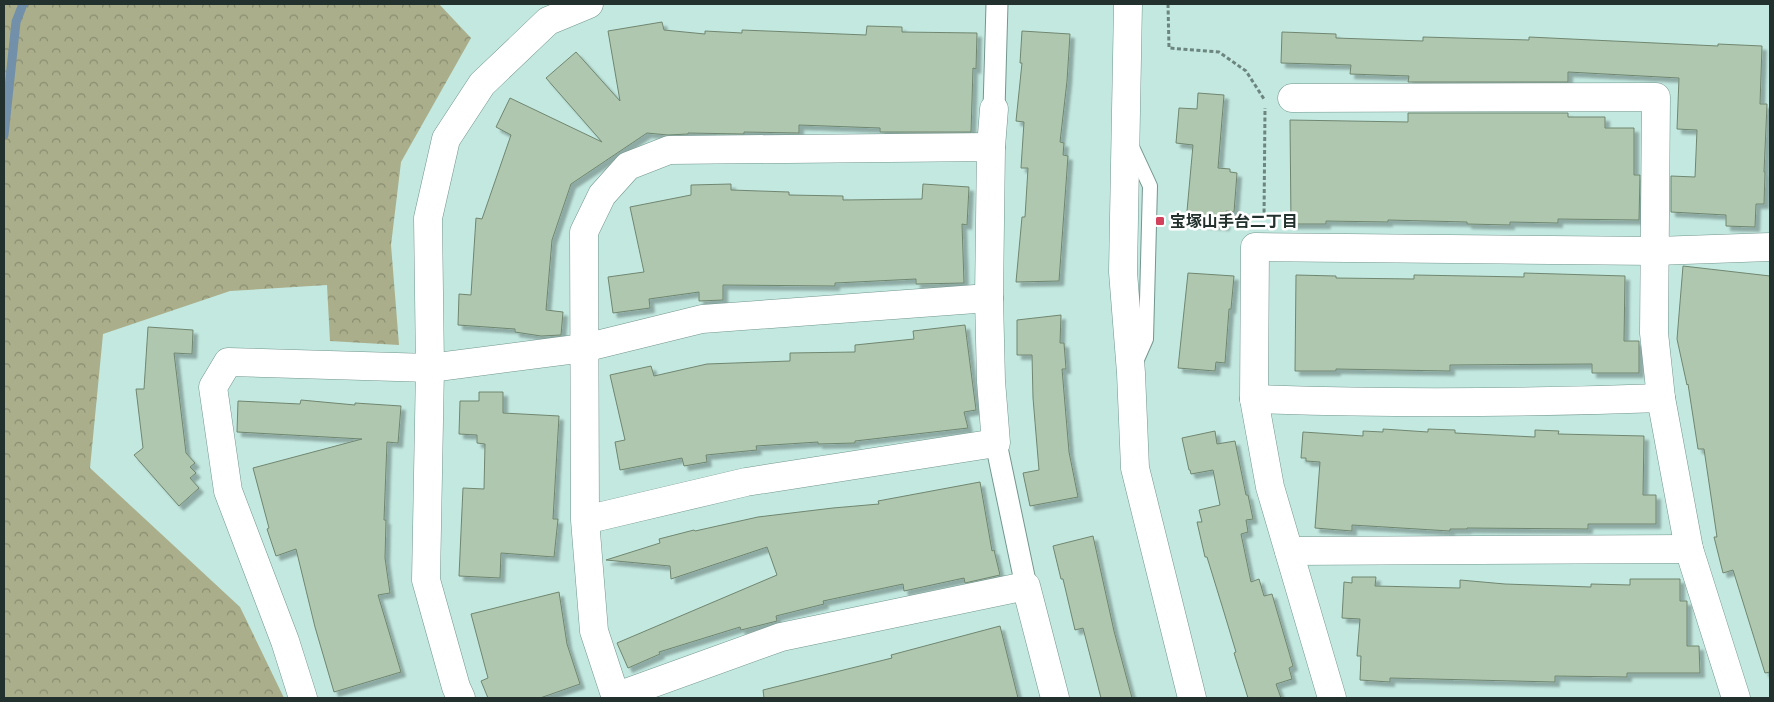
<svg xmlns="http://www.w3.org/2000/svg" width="1774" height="702" font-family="Poppins,'Noto Sans JP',sans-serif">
	<defs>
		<pattern id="forest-crowns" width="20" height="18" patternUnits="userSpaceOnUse" patternTransform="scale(1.25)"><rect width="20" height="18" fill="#aaae8a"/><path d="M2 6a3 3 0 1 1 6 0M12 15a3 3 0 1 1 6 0" fill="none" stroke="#8a8e71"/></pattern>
		<filter id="shadow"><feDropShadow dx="4.5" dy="4.5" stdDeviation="1" flood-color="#0004"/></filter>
	</defs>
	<rect width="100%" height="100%" fill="#c2e8df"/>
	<!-- forest -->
	<path fill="url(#forest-crowns)" d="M4,4H439L471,38L401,162L391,245L399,345L330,341L327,285L230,291L103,334L90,468L240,607L284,698H4Z"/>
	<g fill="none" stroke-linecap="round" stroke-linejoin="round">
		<!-- stream -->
		<path stroke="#7290a9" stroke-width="9" d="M4,135L16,22L23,4"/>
	</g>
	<!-- building -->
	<g fill="#afc6af" stroke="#708670" filter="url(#shadow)">
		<path d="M662,22L664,30L705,34V31L742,33V30L866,35L867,26L902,27V32L977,33L976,69L973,68L971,132H880V128L799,125V133L744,132V134L688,133V134L668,135L647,133L571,184L552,240L546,310L563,312L561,335L541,336L515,332V329L458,325L459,294L471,295L476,218L482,219L511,135L496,127L510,98L602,142L546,78L576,52L620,101L608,31Z"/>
		<path d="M1022,31L1070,34L1067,81L1060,142L1064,143L1063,155L1068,156L1059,281L1016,282L1022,217H1025L1028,168H1021L1024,122L1016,121L1022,63H1020Z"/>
		<path d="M1282,32L1336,34V38L1423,41V37L1529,40V37L1718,46V44L1762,46L1760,104H1767L1764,172H1765L1764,204H1756L1755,227L1726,226V215L1671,212V176L1695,177L1697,130L1677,129L1679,78L1568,72V82H1408L1409,76L1350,74L1351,65L1281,63Z"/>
		<path d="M1198,93L1224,95L1218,168L1230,169V172L1237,173L1234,212L1226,211L1225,226L1186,222L1193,145L1176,143L1179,108L1197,109Z"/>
		<path d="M1408,113H1568V117H1605V128H1634V175H1640L1639,220L1558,219V223L1510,222V225L1467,224V222L1388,220V222L1326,221V224H1291L1290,120L1408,122Z"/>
		<path d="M731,184V190L789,192V195L843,196V200L922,199L923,184L969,187L967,225L962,224L964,283L916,284V279L835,283V286L723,285V300L699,301V292L649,299L650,308L613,313L608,277L644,272L630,207L691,195V185Z"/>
		<path d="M1683,266L1770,276V672L1765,673L1733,570L1723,573L1714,537H1717L1704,449H1698L1688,384L1687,385L1677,339Z"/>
		<path d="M1188,273L1234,276L1231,309H1229L1225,363L1216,362L1215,371L1178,368Z"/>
		<path d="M1524,273L1625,276L1624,341H1639V373H1592V364L1450,365V371L1336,369V371H1295L1296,275L1336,276V278L1414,279V275L1524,277Z"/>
		<path d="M1061,315L1060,343H1064L1066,369H1062L1069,452L1078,497L1030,506L1023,473L1039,470L1033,398L1032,355H1017V320Z"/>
		<path d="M965,325L976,410L964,412L968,428L855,441V443L818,444V442L756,446L757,450L706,455L707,462L684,466L682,458L620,470L615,442L625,440L610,375L651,366L654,376L707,364L790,361V353L855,352V345L914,339L913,331Z"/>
		<path d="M148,327L193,330L192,354L174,353L186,453L195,463L190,467L196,473L190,478L199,488L179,506L134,455L143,448L136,389H144Z"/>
		<path d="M479,392H503V413L559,416L553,519H558L554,557L501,553L500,578L459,576L463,488L484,489L485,444L477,443V435L459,434L460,401H479Z"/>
		<path d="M301,400L355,405V403L401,406L398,443L387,442L384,520H386L385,558L390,593L378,595L401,672L334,692L315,627L296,549L276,556L267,529L269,528L253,468L362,439L237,432L238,401L300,404Z"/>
		<path d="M1383,429L1428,432V429L1455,430V433L1535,437V430L1559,431L1558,434L1644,436L1643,495H1656V524H1588V529L1467,528V529H1450V531L1352,525V531L1315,528L1320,462L1306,461V458H1301L1303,432L1363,436V431L1383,432Z"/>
		<path d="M1215,431L1217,444L1235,441L1246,495H1248L1253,519L1246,520L1248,532L1241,534L1251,582L1259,579L1264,596L1272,594L1293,666L1289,668L1292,679L1276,684L1281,698H1248L1234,653L1236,652L1223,609L1207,557H1205L1197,522H1202L1199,510L1220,505L1213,470L1191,474L1190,470H1189L1182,438Z"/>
		<path d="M980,482L992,551L994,550L1000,575L965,583L964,578L904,591L903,584L823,601L824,604L776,616L777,621L741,630L740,627L659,652L660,654L628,668L617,643L777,575L767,547L671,579L670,566L606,560L660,543L659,539L694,530L695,531L758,517L833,508L879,504L878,501Z"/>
		<path d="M1093,536L1114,631L1132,698H1101L1083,628L1075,630L1063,579H1061L1053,546Z"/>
		<path d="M1352,577H1376L1375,586L1460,588V580L1505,584L1591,587V584L1630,585V579H1680V601H1687V646H1699L1700,673H1627V677L1555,676V682L1390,678V682L1360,680L1361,656H1357L1360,619L1342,618L1344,582L1352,583Z"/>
		<path d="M559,592L567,644L580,684L540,698H488L481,681L488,678L471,614Z"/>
		<path d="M1000,626L1018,698H764L763,690L892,658L891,655Z"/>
	</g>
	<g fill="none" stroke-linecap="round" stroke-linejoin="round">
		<defs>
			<path id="service" d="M1131,145L1150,186L1146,339L1135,364"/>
			<g id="pedestrian">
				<path d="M994,109L997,4"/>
				<path d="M996,443L1026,586"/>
			</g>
			<g id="minor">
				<path d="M1292,98L1656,97L1654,333L1661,398L1689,549L1736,698"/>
				<path d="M991,147L994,109"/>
				<path d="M1254,399C1389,404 1525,403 1661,398"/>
				<path d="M585,520L746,482L996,443L991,381L989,298L991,147L669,150L628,166L602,195L584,232L585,520L594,631L616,698"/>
				<path d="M1289,551L1689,549"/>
				<path d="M615,697L781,637L1026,586L1055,698"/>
				<path d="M303,698L285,641L228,491L213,387L228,362L430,368L584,348L702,319L989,298"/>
				<path d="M461,698L456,687L426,580L430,368L428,218L446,139L482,84L548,21L589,4"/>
				<path d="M1332,698L1270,487L1254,399L1255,247L1656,251L1770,247"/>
			</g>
			<path id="tertiary" d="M1128,4L1123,272L1131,373L1135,468L1192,698"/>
		</defs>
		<!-- service casing -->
		<use href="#service" stroke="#72968d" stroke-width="16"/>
		<!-- pedestrian casing -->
		<use href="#pedestrian" stroke="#72968d" stroke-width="23"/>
		<!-- minor casing -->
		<use href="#minor" stroke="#72968d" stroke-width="29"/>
		<!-- tertiary casing -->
		<use href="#tertiary" stroke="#72968d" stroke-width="29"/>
		<!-- path -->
		<g stroke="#6c867f" stroke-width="3" stroke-dasharray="4 2.5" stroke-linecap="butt">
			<path d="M1168,4L1169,48L1219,52L1246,71L1264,99"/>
			<path d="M1264,219L1265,108"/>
		</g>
		<!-- service -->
		<use href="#service" stroke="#fff" stroke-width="14"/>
		<!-- pedestrian -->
		<use href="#pedestrian" stroke="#fff" stroke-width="21"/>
		<!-- minor -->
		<use href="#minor" stroke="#fff" stroke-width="28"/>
		<!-- tertiary -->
		<use href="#tertiary" stroke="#fff" stroke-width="28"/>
	</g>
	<!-- markers -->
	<rect fill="#d2425b" stroke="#fff" stroke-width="2" x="1155" y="216" width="10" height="10" rx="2.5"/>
	<g text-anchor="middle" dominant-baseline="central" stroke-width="5" stroke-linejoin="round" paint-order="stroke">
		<!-- poi labels -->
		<g font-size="16" font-weight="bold" fill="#22312d" stroke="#fff" text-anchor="start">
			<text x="1170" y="221">宝塚山手台二丁目</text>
		</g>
	</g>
	<!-- border -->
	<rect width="1774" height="702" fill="none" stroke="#22312d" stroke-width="10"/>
</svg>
